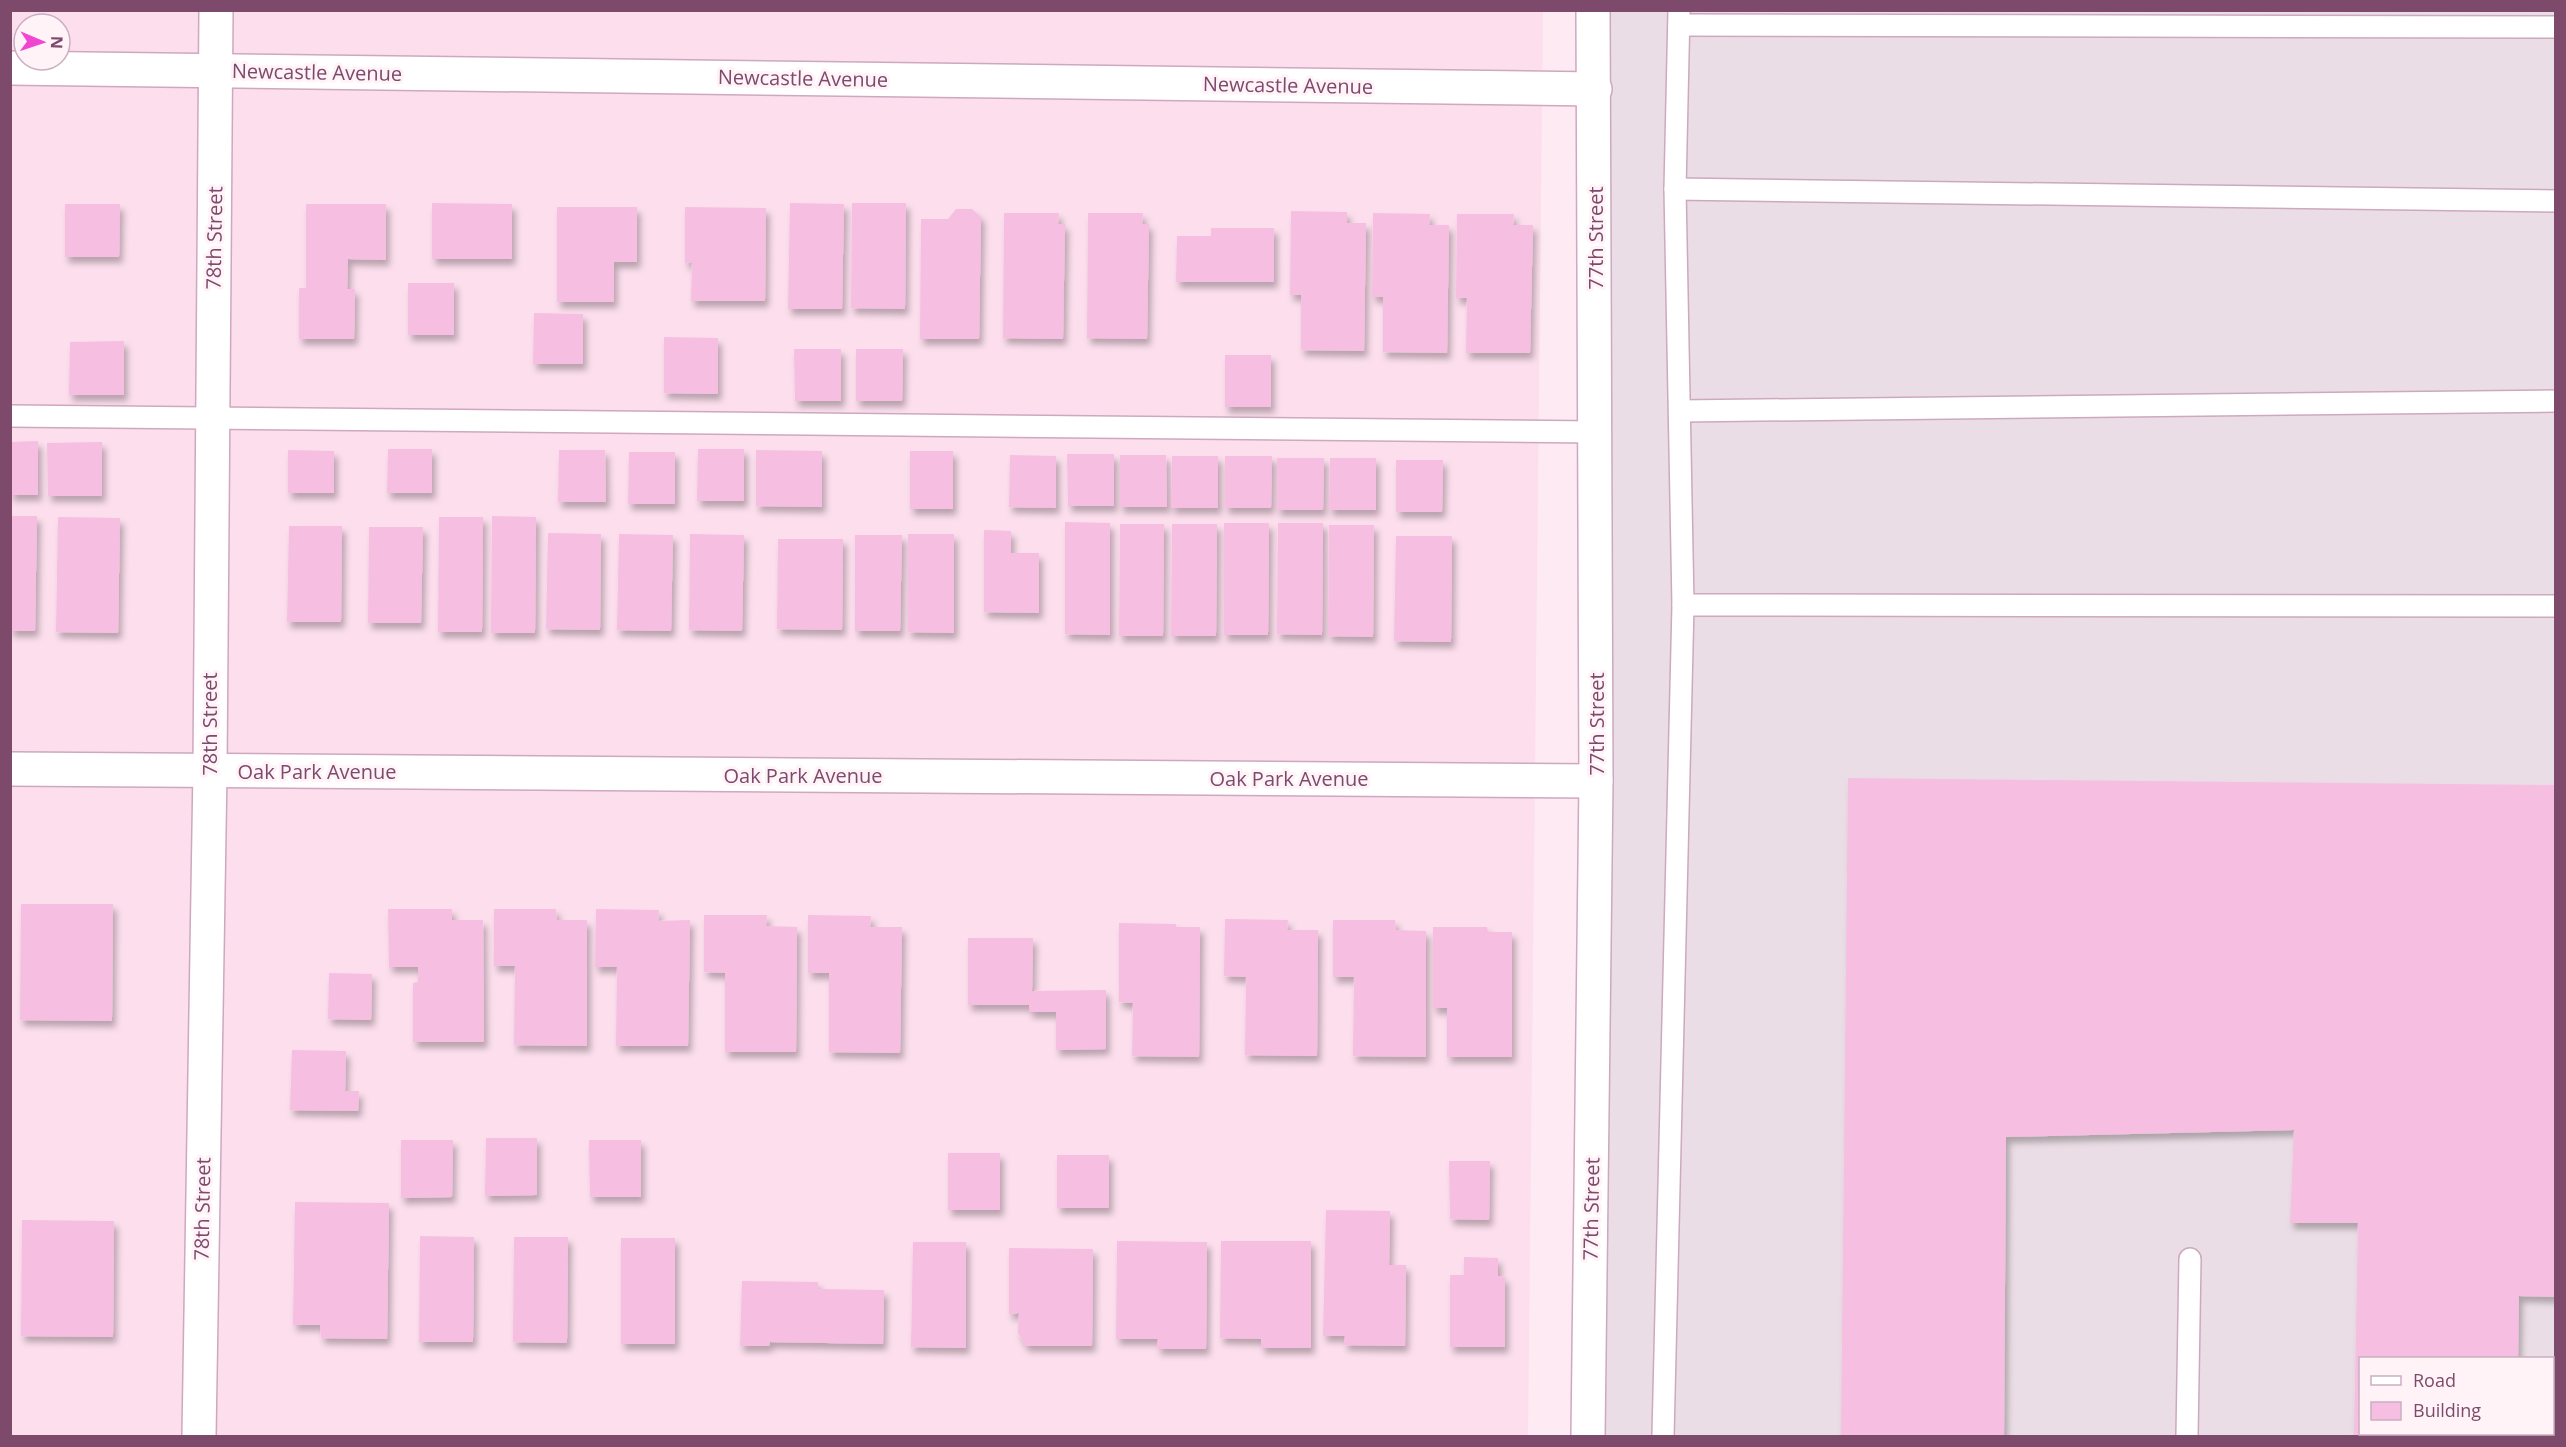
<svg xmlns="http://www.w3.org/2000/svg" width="2566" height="1447" font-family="'Open Sans',sans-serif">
	<defs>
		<filter id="shadow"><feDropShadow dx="3.5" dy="6" stdDeviation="3" flood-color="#0004"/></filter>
	</defs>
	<rect width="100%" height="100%" fill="#feeaf3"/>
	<!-- residential -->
	<path fill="#fcdeec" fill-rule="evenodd" d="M10,11H1543L1528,1436H11ZM24,24H60V60H24Z"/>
	<!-- industrial -->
	<path fill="#ebdde5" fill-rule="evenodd" d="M1611,11H2555V1436H1595ZM2360,1358H2552V1434H2360Z"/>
	<!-- building -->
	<g fill="#f6bfe2" filter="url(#shadow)">
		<path d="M432,203L512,204V259H432Z"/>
		<path d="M790,203L844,204L842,309H788Z"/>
		<path d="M852,203H906L905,309L851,308Z"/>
		<path d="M65,204H120L119,257H65Z"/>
		<path d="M306,204H386V260L348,259L347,289H355L354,339H299V288H306Z"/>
		<path d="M557,207H637V262H614V302H557Z"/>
		<path d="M685,207L766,208L765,301H691L692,262L685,263Z"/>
		<path d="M956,209H972L981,217L979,339H920L921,219H948Z"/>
		<path d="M1291,211L1347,212V223H1366L1364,351L1301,350V295H1290Z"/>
		<path d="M1004,213H1059L1058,224H1065L1063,339L1003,338Z"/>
		<path d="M1088,213H1143L1142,224H1149L1147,339L1087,338Z"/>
		<path d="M1373,213L1430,214L1429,225H1449L1447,353L1383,352V297H1372Z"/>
		<path d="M1457,214H1514L1513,225H1533L1530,353H1466L1467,298H1456Z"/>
		<path d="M1211,228H1274V282H1176L1177,236H1211Z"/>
		<rect x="408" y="283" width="46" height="52"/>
		<path d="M534,313L583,314V364H533Z"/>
		<path d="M664,337L718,338V394L664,393Z"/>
		<path d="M124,341V395H69L70,342Z"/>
		<path d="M794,349H841V401H795Z"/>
		<path d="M856,349H903L902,401H856Z"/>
		<rect x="1225" y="355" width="46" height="52"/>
		<path d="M38,441V495H10V442Z"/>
		<path d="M102,442V496H48L47,443Z"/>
		<path d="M388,449H432V493H387Z"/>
		<path d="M698,449H744V501H697Z"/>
		<path d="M288,450L334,451V493H288Z"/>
		<path d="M559,450H605L606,502H558Z"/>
		<path d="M756,450L822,451V507L756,506Z"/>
		<rect x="910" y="451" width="43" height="58"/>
		<path d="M629,452H675V504H628Z"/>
		<path d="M1067,454H1114V506H1068Z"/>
		<path d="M1010,455L1056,456V508L1009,507Z"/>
		<path d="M1120,455H1166L1167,507H1120Z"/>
		<path d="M1172,456H1218V508H1171Z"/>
		<path d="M1225,456H1272L1271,508H1225Z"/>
		<path d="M1277,458H1324L1323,510H1277Z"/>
		<path d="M1330,458H1376V510H1329Z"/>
		<path d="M1396,460H1443L1442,512H1396Z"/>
		<path d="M10,516H37L35,631H10Z"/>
		<path d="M492,516L536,517L535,633H491Z"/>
		<path d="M58,517L120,518L118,633L56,632Z"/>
		<path d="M439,517H483L482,632H438Z"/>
		<path d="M1065,522L1110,523V635L1065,634Z"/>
		<path d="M1224,523H1269L1268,635H1224Z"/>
		<path d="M1278,523H1323L1322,635L1277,634Z"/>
		<path d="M1120,524H1164L1163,636H1119Z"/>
		<path d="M1172,524H1217L1216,636H1171Z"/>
		<path d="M1329,525H1374L1373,637L1328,636Z"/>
		<path d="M289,526H342L341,622H287Z"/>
		<path d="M369,527H423L421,623H368Z"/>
		<path d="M984,530L1011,531V553H1039V613L984,612Z"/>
		<path d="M548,533L601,534L600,630L546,629Z"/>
		<path d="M619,534L673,535L671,631L617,630Z"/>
		<path d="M690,534L744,535L742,631L689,630Z"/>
		<path d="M908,534H954V633L908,632Z"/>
		<path d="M855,535H902L900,631H855Z"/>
		<path d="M1396,536H1452L1451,642L1394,641Z"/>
		<path d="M778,539H843L842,630L777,629Z"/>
		<path d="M1848,778L2556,785V1297L2519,1296L2518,1358H2360V1434H2518V1436H2354L2358,1223H2290L2294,1130L2006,1137L2004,1436H1841Z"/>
		<path d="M21,904H113L112,1021L20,1020Z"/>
		<path d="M388,909H452V920H483L484,1042H413V983L418,982V967H389Z"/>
		<path d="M494,909H556L557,920H587V1046L514,1045L515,966H494Z"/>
		<path d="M596,909L659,910L658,921L690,920L688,1046H616L617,967H595Z"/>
		<path d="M704,915H767L766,926L797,927L796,1052H725V973L704,972Z"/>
		<path d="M808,915L871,916L870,927H902L900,1053L829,1052V973H808Z"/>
		<path d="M1225,919L1288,920L1287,930H1318L1317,1056L1245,1055L1246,977L1224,976Z"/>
		<path d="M1333,920H1395L1396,930L1426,931V1057L1353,1056L1354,977H1333Z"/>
		<path d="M1119,923L1176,924V927H1200L1199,1057L1132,1056L1133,1003L1119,1002Z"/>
		<path d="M1433,927H1487L1488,932H1512V1057H1447V1008H1433Z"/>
		<path d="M968,938H1033L1032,991L1106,990V1049L1056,1050V1012H1029V1005H968Z"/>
		<path d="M329,973L372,974L371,1020L328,1019Z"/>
		<path d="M292,1050L346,1051L345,1091H359L358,1111L290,1110Z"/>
		<path d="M486,1138H537V1195L485,1196Z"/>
		<path d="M401,1140H453L452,1197L401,1198Z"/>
		<path d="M589,1140H641V1197H590Z"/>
		<rect x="948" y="1153" width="52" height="57"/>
		<rect x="1057" y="1155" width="52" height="53"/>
		<path d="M1449,1161H1490L1489,1220L1450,1219Z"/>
		<path d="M295,1202L389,1203L387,1339L321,1338L320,1325H293Z"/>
		<path d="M1326,1210L1390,1211L1389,1265H1406L1405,1346L1344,1345L1345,1336H1323Z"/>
		<path d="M22,1220L114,1221L113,1337L21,1336Z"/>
		<path d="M420,1236L474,1237L473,1342H419Z"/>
		<path d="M514,1237H568L567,1343L513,1342Z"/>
		<rect x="621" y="1238" width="54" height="106"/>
		<path d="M1117,1241L1207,1242L1206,1349H1157L1158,1339H1116Z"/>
		<path d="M1221,1241H1311V1348H1261V1339L1220,1338Z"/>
		<path d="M913,1242H966V1348L911,1347Z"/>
		<path d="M1009,1248L1093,1249L1092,1346H1026L1018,1333L1019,1313L1009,1314Z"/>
		<path d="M1464,1257L1498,1258V1276L1505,1277V1347H1450V1275H1464Z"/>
		<path d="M742,1281L818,1282V1289L884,1290L883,1344L770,1342L769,1346H740Z"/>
	</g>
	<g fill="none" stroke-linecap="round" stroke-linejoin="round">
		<defs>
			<g id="service">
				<path d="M1679,25L2556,27"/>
				<path d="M1675,189L2556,201"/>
				<path d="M1680,411L2556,401"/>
				<path d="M10,416L1596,432"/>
				<path d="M1683,605L2556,606"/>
				<path d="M1663,1436L1683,605L1675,189L1679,10"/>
				<path d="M2187,1436L2190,1259"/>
			</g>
			<g id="minor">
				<path d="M10,68L1595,89"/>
				<path d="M10,769L1596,781"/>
				<path d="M199,1436L210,770L216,10"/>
				<path d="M1588,1436L1596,781L1593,10"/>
			</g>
		</defs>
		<!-- service casing -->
		<use href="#service" stroke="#cea8bf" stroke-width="24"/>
		<!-- minor casing -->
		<use href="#minor" stroke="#cea8bf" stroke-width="36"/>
		<!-- service -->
		<use href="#service" stroke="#fff" stroke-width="21"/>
		<!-- minor -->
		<use href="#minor" stroke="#fff" stroke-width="33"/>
	</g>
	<g text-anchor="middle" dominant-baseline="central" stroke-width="6" stroke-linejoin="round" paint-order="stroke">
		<!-- street labels -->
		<g font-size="20" fill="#7d4a6c" stroke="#fff3f8">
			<text transform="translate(317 72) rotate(1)">Newcastle Avenue</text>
			<text transform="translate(803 78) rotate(1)">Newcastle Avenue</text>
			<text transform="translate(1288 85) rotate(1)">Newcastle Avenue</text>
			<text transform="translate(214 238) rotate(-89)">78th Street</text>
			<text transform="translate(1595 238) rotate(-90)">77th Street</text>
			<text transform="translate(209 724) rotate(-90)">78th Street</text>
			<text transform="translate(1596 724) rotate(-90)">77th Street</text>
			<text x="317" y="771">Oak Park Avenue</text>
			<text x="803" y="775">Oak Park Avenue</text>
			<text x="1289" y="778">Oak Park Avenue</text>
			<text transform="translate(202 1209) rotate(-89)">78th Street</text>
			<text transform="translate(1591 1209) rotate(-89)">77th Street</text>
		</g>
	</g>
	<!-- border -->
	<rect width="2566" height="1447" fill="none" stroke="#7d4a6c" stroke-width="24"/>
	<!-- legend -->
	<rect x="2359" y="1357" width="195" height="78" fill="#fff3f8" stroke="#cbafc0" stroke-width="1.5"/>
	<rect x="2371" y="1376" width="30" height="9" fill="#ffffff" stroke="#cbafc0" stroke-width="1.5"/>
	<text x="2413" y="1387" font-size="18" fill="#7d4a6c">Road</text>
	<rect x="2371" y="1402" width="30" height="18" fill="#f6bfe2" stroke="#cbafc0" stroke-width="1.5"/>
	<text x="2413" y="1417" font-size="18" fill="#7d4a6c">Building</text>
	<!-- north arrow -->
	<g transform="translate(42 42) rotate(92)"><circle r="28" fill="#fff3f8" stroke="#cbafc0" stroke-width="1.5"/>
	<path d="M0-4.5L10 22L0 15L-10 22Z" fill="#f146d1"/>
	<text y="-9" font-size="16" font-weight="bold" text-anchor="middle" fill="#7d4a6c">N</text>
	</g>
</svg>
